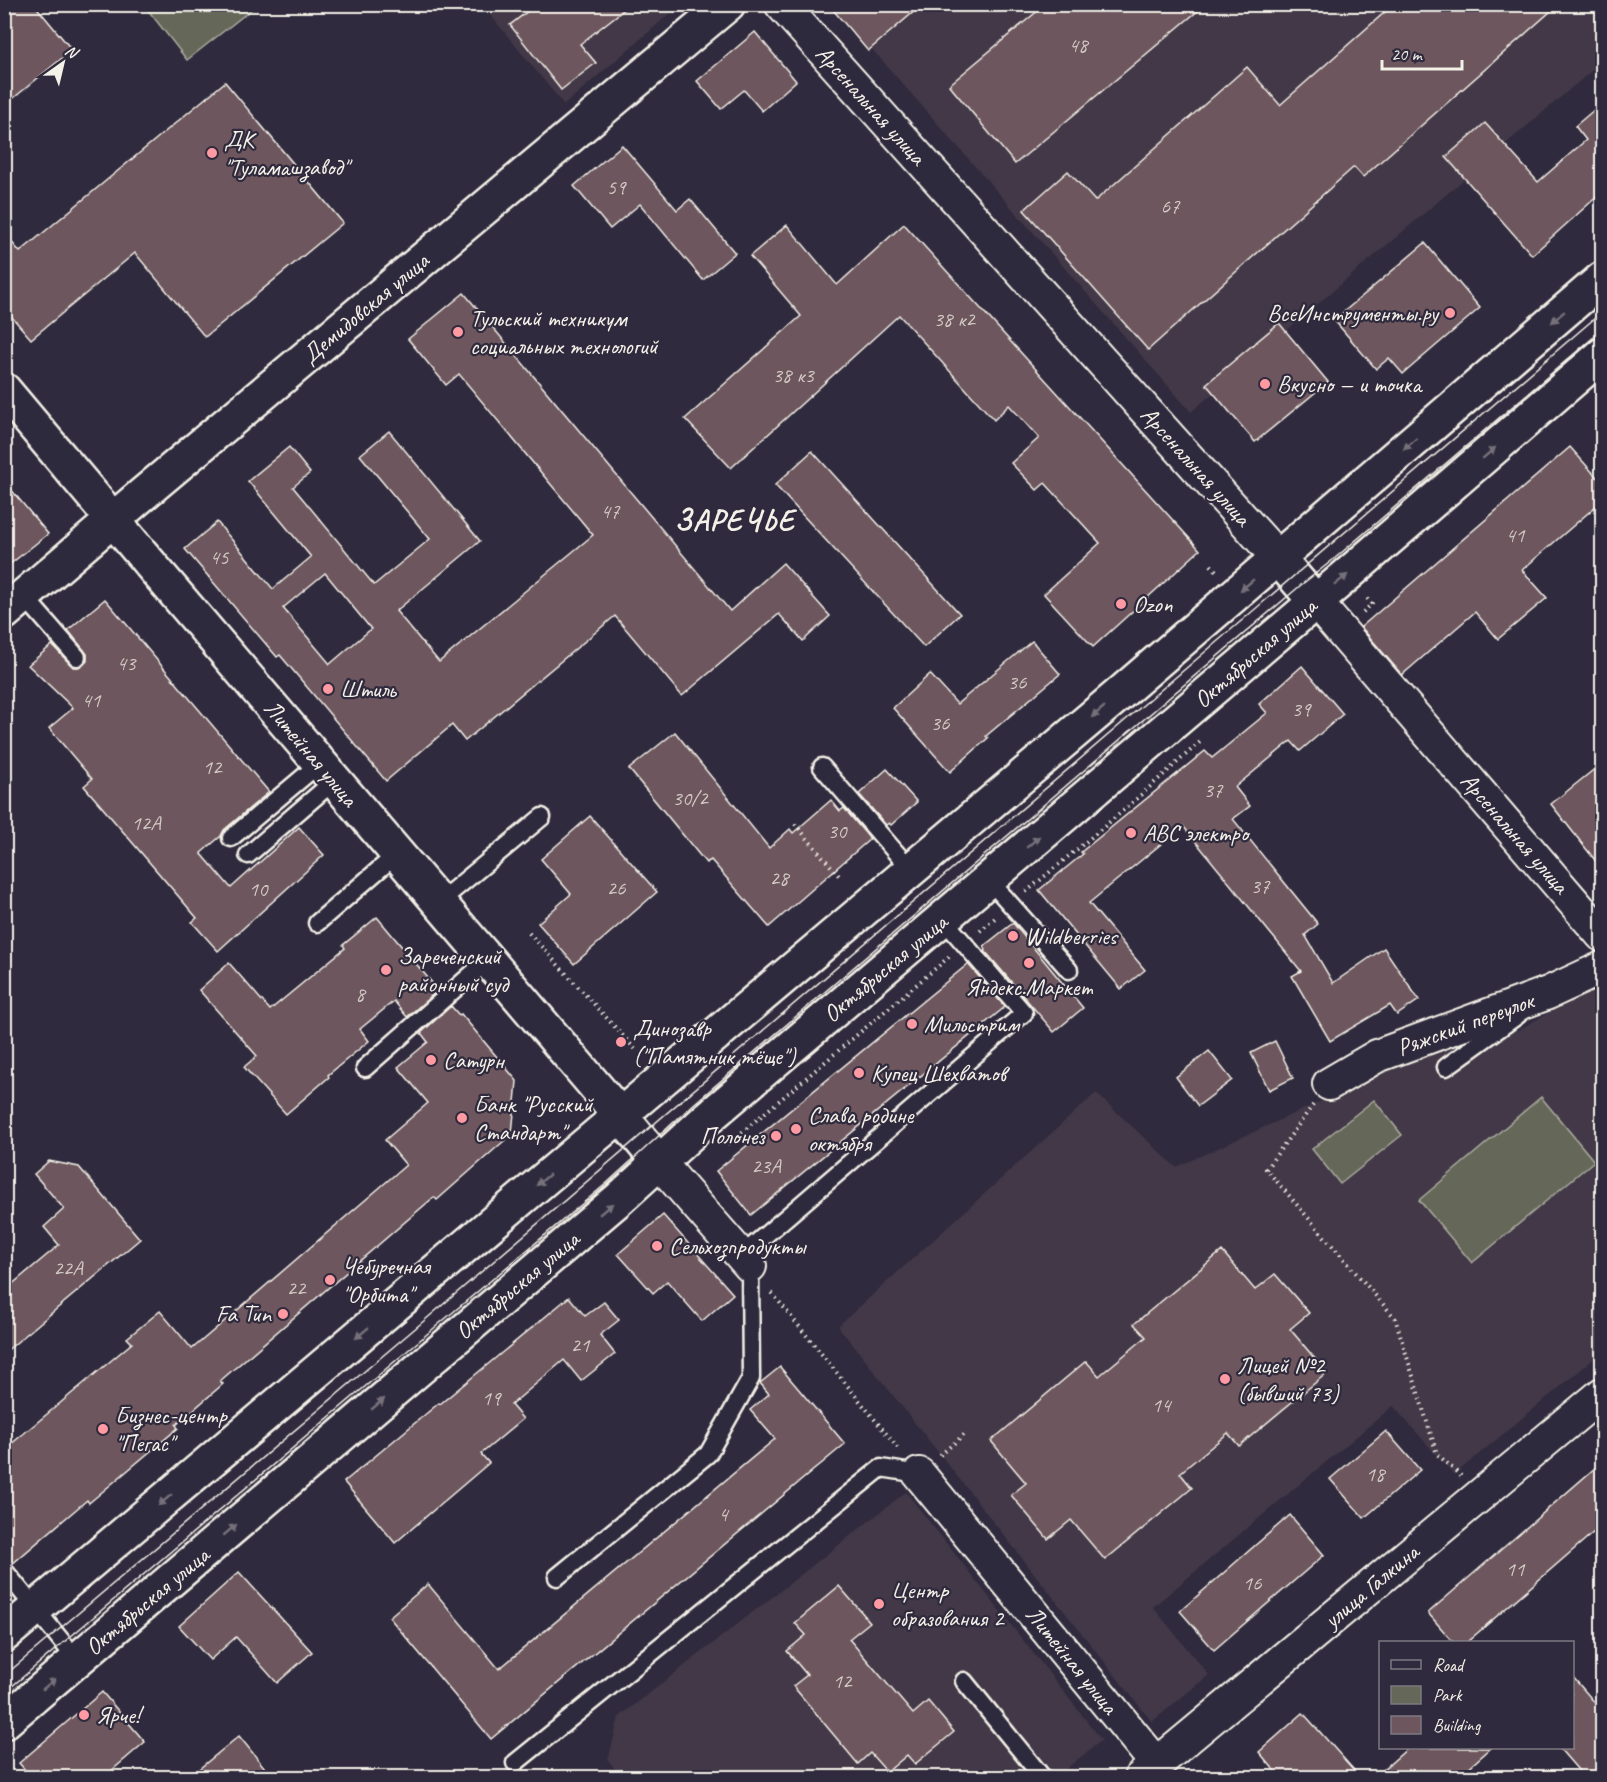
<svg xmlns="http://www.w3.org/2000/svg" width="1607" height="1782" font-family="Caveat,sans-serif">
	<rect width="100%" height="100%" fill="#2f2a3d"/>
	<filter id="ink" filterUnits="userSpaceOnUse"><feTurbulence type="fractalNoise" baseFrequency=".0167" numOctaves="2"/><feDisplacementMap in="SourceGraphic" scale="12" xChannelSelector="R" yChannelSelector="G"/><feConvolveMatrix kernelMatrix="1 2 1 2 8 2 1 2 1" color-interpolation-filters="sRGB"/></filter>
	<g filter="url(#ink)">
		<!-- built -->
		<g fill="#423747">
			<path d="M482,5H680L564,105Z"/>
			<path d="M833,5H1602V62L1191,412Z"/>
			<path d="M1594,987L1602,998V1352L1454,1475L1393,1406L1153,1607L1209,1675L1152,1722L838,1326L1096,1093L1176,1167L1498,1021L1516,1031Z"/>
			<path d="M906,1492L1102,1740L1055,1778H622L608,1760L619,1717Z"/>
		</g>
		<!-- green -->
		<g fill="#656759" stroke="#acaca0" stroke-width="1.5">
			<path d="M144,5H257L187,60Z"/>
			<path d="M1541,1097L1594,1161L1472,1263L1419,1200Z"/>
			<path d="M1374,1100L1402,1135L1340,1184L1312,1149Z"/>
		</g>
		<!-- building -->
		<g fill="#6d565d" stroke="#f4f1e8" stroke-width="1.5" fill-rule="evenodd">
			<path d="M4,4H34L72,50L4,106Z"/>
			<path d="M537,4H631L580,44L596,63L561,90L510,25Z"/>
			<path d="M828,4H923L868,51Z"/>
			<path d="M1046,4H1206L1015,164L949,85Z"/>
			<path d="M1394,4H1559L1363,177L1354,167L1148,350L1024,210L1068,171L1095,201L1247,67L1280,105Z"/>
			<path d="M755,32L796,81L762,111L744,90L721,109L697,81Z"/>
			<path d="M225,82L343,223L205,337L135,253L31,339L4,308V233L20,252Z"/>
			<path d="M1602,103V192L1532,255L1446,157L1485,123L1538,182L1586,140L1575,126Z"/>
			<path d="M622,145L677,210L690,199L735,253L703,280L640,204L610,229L574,186Z"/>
			<path d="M904,224L1200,550L1093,647L1044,594L1100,543L1045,483L1037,490L1011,463L1039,438L1009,405L994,420L899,315L731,468L685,419L801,316L750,256L787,225L837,285Z"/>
			<path d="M1425,243L1480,308L1403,374L1389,358L1376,369L1334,320Z"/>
			<path d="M464,293L730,611L783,563L830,616L803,641L779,614L682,696L615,616L465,741L452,725L386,781L280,655L277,657L185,549L217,522L273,589L311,557L248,481L289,447L310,473L293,487L374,585L430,539L360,455L389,431L480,541L396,611L439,662L593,535L459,374L446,385L408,339ZM325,573L371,629L330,664L283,608Z"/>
			<path d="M1279,323L1328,382L1255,442L1206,384Z"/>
			<path d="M1570,447L1602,483V501L1522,570L1547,598L1498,639L1475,612L1402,675L1361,627Z"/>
			<path d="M812,451L960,614L924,647L775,485Z"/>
			<path d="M4,481L48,534L4,569Z"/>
			<path d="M105,599L269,792L224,830L221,836L201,853L231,888L299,827L324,855L218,951L192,922L197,918L84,786L92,779L49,728L73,708L28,665L52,645L73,667H78L83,665L87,661V654L68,630Z"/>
			<path d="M1032,641L1060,674L986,736L988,738L950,772L893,708L930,674L957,704Z"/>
			<path d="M1302,666L1343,714L1300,751L1291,741L1235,787L1250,806L1233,819L1318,924L1305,935L1333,983L1384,948L1419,1000L1397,1015L1390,1005L1330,1041L1292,976L1301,971L1183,826L1089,903L1145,970L1121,989L1039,890L1083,854L1081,852L1205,751L1212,758L1267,713L1259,704Z"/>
			<path d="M675,732L769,848L790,829L793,833L831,800L840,811L844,808L870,839L769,927L711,860L706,863L629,769Z"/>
			<path d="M1602,763V869L1551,804Z"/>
			<path d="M887,769L917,802L891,825L889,823L886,825L859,794Z"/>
			<path d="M590,816L657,892L574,964L538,923L571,894L541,859Z"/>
			<path d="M377,917L438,990L407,1017L394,1001L360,1029L369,1041L328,1075L329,1077L286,1114L244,1067L257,1056L199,990L229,963L270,1010L345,948L343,945Z"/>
			<path d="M1013,923L1083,1008L1054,1032L985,951L986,950L984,946Z"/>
			<path d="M968,964L1005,1007L751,1215L716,1171Z"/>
			<path d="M451,1006L459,1015L461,1014L517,1081L512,1134L437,1200L434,1197L220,1381L223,1384L176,1425L178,1428L89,1503L87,1500L12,1564L4,1560V1450L132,1343L127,1338L160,1311L192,1349L406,1165L385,1140L428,1103L398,1067L428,1042L421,1033Z"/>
			<path d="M1275,1041L1293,1078L1269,1090L1251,1053Z"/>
			<path d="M1209,1051L1232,1080L1198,1106L1176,1077Z"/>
			<path d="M49,1161L79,1167L140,1239L4,1353V1291L59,1245L44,1227L64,1209L34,1174Z"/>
			<path d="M663,1215L733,1294L702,1321L667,1281L653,1293L618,1254Z"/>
			<path d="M1222,1251L1255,1290L1275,1274L1309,1313L1290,1329L1327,1373L1239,1446L1228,1433L1180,1473L1192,1488L1105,1560L1071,1520L1048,1539L1011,1495L1026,1483L991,1441L1086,1361L1099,1376L1146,1337L1134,1324Z"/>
			<path d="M569,1297L585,1316L604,1302L619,1320L600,1335L615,1354L581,1381L564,1360L511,1405L523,1419L481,1454L489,1463L395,1543L344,1482L439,1403L440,1404Z"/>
			<path d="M780,1367L845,1444L491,1739L389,1617L428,1584L499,1669L775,1439L750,1410L769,1394L760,1383Z"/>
			<path d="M1386,1431L1420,1470L1364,1518L1330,1479Z"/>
			<path d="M1602,1462V1525L1467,1642H1453L1428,1613Z"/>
			<path d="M1290,1515L1324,1555L1214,1650L1180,1611Z"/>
			<path d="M239,1572L312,1652L277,1683L236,1637L210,1660L179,1626Z"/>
			<path d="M839,1586L870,1622L849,1639L913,1714L928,1701L954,1732L915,1764L907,1755L887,1772L870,1753L858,1764L793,1686L807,1675L787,1651L806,1635L795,1623Z"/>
			<path d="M1572,1676L1602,1711V1778H1585L1559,1748H1572Z"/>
			<path d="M102,1692L145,1742L103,1778H32L19,1763Z"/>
			<path d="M1303,1713L1361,1778H1281L1259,1752Z"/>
			<path d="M239,1736L273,1778H188Z"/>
			<path d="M1408,1748H1491L1457,1778H1374Z"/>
		</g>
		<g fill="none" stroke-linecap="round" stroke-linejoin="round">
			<defs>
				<g id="lane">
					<path d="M24,596L77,657"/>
					<path d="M822,767L911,870"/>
					<path d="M231,838L320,763"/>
					<path d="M248,855L335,780"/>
					<path d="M989,880L1069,970"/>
					<path d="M439,902L542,817"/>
					<path d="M317,923L397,854"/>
					<path d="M1446,1067L1518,1015"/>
					<path d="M365,1068L488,960"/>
					<path d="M741,1256L1024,1013L943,919"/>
					<path d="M4,1570L77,1660"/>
					<path d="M557,1577L708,1454L751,1378L750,1266"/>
					<path d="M964,1681L1043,1778"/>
					<path d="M515,1763L881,1468L919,1474"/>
				</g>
				<g id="street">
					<path d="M781,4L1278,558"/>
					<path d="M1315,601L1602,935"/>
					<path d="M1329,1084L1377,1056L1548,993L1602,968"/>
					<path d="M659,1162L750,1266"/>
					<path d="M919,1474L1156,1763"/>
					<path d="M1140,1778L1602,1394"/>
				</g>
				<g id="secondary">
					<path d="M4,390L146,559L620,1115"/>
					<path d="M4,613L143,494L728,4"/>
				</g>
				<g id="primary">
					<path d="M1278,558L1315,601"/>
					<path d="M620,1115L659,1162"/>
					<path d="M4,1635L1116,697L1602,279"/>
					<path d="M4,1722L620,1198L709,1117L1347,575L1602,355"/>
				</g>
			</defs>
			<!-- lane casing -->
			<use href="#lane" stroke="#f4f1e8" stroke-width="21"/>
			<!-- street casing -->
			<use href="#street" stroke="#f4f1e8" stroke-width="36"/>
			<!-- secondary casing -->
			<use href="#secondary" stroke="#f4f1e8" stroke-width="38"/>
			<!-- primary casing -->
			<use href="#primary" stroke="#f4f1e8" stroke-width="38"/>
			<!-- path -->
			<g stroke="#f4f1e8" stroke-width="4" stroke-dasharray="1.5 4.5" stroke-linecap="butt">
				<path d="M1211,565L1218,573"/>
				<path d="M1363,612L1372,604L1365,596"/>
				<path d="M795,824L840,877"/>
				<path d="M1026,892L1125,809L1200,742"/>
				<path d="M980,931L995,918"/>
				<path d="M529,933L635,1049"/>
				<path d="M1313,1105L1266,1169L1395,1318L1437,1454L1461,1476"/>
				<path d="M728,1144L949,957"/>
				<path d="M772,1293L898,1448"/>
				<path d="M940,1455L965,1434"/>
				<path d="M4,1757L13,1750"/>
			</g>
			<!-- lane -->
			<use href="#lane" stroke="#2f2a3d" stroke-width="16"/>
			<!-- street -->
			<use href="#street" stroke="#2f2a3d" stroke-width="32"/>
			<!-- secondary -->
			<use href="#secondary" stroke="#2f2a3d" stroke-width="33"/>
			<!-- primary -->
			<use href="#primary" stroke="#2f2a3d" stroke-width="33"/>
			<!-- tram -->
			<g stroke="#f4f1e8" stroke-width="1.5">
				<path d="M4,1676L425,1320L1602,312"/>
				<path d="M4,1693L433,1329L607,1183L696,1102L1301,585L1334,559L1602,330"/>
			</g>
		</g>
		<!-- one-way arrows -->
		<defs><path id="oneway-solid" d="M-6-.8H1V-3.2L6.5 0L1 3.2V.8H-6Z" transform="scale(1.5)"/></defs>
		<g fill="#747079">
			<use href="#oneway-solid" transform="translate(1558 317) rotate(139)"/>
			<use href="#oneway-solid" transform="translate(1410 444) rotate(139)"/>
			<use href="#oneway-solid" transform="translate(1489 453) rotate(-41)"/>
			<use href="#oneway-solid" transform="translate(1341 580) rotate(-39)"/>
			<use href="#oneway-solid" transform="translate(1247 585) rotate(140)"/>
			<use href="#oneway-solid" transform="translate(1098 712) rotate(140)"/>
			<use href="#oneway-solid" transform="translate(1033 842) rotate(-41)"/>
			<use href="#oneway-solid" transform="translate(543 1180) rotate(140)"/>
			<use href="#oneway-solid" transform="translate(606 1209) rotate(-40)"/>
			<use href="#oneway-solid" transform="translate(362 1333) rotate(140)"/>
			<use href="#oneway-solid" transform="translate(378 1404) rotate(-40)"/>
			<use href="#oneway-solid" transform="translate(165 1500) rotate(140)"/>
			<use href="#oneway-solid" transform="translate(230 1530) rotate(-40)"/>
			<use href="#oneway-solid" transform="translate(49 1684) rotate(-40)"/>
		</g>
	</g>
	<!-- markers -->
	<g fill="#ff9aa2" stroke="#2f2a3d" stroke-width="2">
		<circle cx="212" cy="153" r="6"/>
		<circle cx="1450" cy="313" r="6"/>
		<circle cx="458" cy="332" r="6"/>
		<circle cx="1265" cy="384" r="6"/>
		<circle cx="1121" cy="604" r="6"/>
		<circle cx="328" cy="689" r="6"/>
		<circle cx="1131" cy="833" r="6"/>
		<circle cx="1013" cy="936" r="6"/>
		<circle cx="1029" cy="963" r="6"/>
		<circle cx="386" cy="970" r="6"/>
		<circle cx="912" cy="1024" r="6"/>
		<circle cx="621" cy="1042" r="6"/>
		<circle cx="431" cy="1060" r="6"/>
		<circle cx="859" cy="1073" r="6"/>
		<circle cx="462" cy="1118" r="6"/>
		<circle cx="796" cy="1129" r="6"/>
		<circle cx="776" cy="1136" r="6"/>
		<circle cx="657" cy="1246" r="6"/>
		<circle cx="330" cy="1280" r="6"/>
		<circle cx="283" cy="1314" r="6"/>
		<circle cx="1225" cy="1379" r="6"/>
		<circle cx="103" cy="1429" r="6"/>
		<circle cx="879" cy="1604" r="6"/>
		<circle cx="84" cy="1715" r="6"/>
	</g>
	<g text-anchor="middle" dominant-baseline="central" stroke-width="4.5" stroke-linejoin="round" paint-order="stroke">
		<!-- number labels -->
		<g font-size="21" fill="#d2cac5">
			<text x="1078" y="45">48</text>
			<text x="616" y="187">59</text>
			<text x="1170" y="206">67</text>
			<text x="954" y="319">38 к2</text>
			<text x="793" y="375">38 к3</text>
			<text x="610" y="511">47</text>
			<text x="1515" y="535">41</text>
			<text x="219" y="557">45</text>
			<text x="126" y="663">43</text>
			<text x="1017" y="682">36</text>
			<text x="91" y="700">41</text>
			<text x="1301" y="709">39</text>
			<text x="940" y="723">36</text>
			<text x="212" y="767">12</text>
			<text x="1213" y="790">37</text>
			<text x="690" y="798">30/2</text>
			<text x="146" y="823">12А</text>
			<text x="837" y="831">30</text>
			<text x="779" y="878">28</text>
			<text x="1260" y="886">37</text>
			<text x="616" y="888">26</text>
			<text x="258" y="889">10</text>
			<text x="360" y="994">8</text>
			<text x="766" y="1166">23А</text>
			<text x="68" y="1268">22А</text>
			<text x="296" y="1288">22</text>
			<text x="580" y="1345">21</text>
			<text x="491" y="1398">19</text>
			<text x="1161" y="1405">14</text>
			<text x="1375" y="1474">18</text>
			<text x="723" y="1514">4</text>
			<text x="1515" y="1569">11</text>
			<text x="1252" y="1583">16</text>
			<text x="842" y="1681">12</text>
		</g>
		<!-- street labels -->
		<g font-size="24" fill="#f4f1e8" stroke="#2f2a3d">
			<text transform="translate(871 105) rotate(48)">Арсенальная улица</text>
			<text transform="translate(365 308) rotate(-40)">Демидовская улица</text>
			<text transform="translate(1196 466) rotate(48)">Арсенальная улица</text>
			<text transform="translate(1255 653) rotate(-41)">Октябрьская улица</text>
			<text transform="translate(311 753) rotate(50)">Литейная улица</text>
			<text transform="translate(1515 833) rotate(49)">Арсенальная улица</text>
			<text transform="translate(885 968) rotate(-40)">Октябрьская улица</text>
			<text transform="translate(1465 1024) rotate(-20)">Ряжский переулок</text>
			<text transform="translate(517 1285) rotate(-40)">Октябрьская улица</text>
			<text transform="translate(1371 1586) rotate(-40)">улица Галкина</text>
			<text transform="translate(147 1601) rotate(-40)">Октябрьская улица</text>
			<text transform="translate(1072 1660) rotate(51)">Литейная улица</text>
		</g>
		<!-- poi labels -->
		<g font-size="24" fill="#f4f1e8" stroke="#2f2a3d" text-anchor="start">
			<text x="224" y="139">ДК<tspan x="224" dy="28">"Туламашзавод"</tspan></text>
			<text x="1438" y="313" text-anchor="end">ВсеИнструменты.ру</text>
			<text x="470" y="318">Тульский техникум<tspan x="470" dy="28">социальных технологий</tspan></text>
			<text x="1277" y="384">Вкусно — и точка</text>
			<text x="1133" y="604">Ozon</text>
			<text x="340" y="689">Штиль</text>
			<text x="1143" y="833">АВС электро</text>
			<text x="1025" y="936">Wildberries</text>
			<text x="398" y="956">Зареченский<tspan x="398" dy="28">районный суд</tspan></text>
			<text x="1029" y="987" text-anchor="middle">Яндекс.Маркет</text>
			<text x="924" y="1024">Мильстрим</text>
			<text x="633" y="1028">Динозавр<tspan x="633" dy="28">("Памятник тёще")</tspan></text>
			<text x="443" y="1060">Сатурн</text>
			<text x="871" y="1073">Купец Шехватов</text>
			<text x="474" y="1104">Банк "Русский<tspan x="474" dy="28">Стандарт"</tspan></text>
			<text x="808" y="1115">Слава родине<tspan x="808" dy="28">октября</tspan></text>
			<text x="764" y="1136" text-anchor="end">Полонез</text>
			<text x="669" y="1246">Сельхозпродукты</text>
			<text x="342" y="1266">Чебуречная<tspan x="342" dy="28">"Орбита"</tspan></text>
			<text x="271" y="1314" text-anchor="end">Fa Tun</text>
			<text x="1237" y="1365">Лицей №2<tspan x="1237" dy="28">(бывший 73)</tspan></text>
			<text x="115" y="1415">Бизнес-центр<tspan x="115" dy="28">"Пегас"</tspan></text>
			<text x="891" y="1590">Центр<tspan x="891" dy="28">образования 2</tspan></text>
			<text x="96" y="1715">Ярче!</text>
		</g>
		<!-- district labels -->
		<g font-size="30" font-weight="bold" letter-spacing="1.5" fill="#f4f1e8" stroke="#2f2a3d">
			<text x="735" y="520">ЗАРЕЧЬЕ</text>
		</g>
	</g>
	<!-- margin -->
	<rect width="1607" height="1782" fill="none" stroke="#2f2a3d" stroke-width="24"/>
	<rect x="12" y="12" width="1583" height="1758" fill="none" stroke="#f4f1e8" stroke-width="2" filter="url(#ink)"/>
	<!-- legend -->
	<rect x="1379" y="1641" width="195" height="108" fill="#2f2a3d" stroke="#7e7a81" stroke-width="1.5"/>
	<rect x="1391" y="1660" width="30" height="9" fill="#2f2a3d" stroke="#7e7a81" stroke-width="1.5"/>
	<text x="1433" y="1671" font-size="18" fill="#f4f1e8">Road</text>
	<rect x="1391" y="1686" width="30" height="18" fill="#656759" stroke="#7e7a81" stroke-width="1.5"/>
	<text x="1433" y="1701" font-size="18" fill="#f4f1e8">Park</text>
	<rect x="1391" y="1716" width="30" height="18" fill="#6d565d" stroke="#7e7a81" stroke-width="1.5"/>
	<text x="1433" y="1731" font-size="18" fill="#f4f1e8">Building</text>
	<!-- north arrow -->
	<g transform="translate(63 63) rotate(34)" stroke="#2f2a3d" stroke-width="4.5" paint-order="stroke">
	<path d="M0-4.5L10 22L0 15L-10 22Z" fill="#f4f1e8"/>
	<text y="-9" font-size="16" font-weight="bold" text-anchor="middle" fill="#f4f1e8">N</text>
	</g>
	<!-- scale -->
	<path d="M1382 60v9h80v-9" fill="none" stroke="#f4f1e8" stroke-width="3"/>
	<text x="1391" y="60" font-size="18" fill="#f4f1e8" stroke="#2f2a3d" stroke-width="4.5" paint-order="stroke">20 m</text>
</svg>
